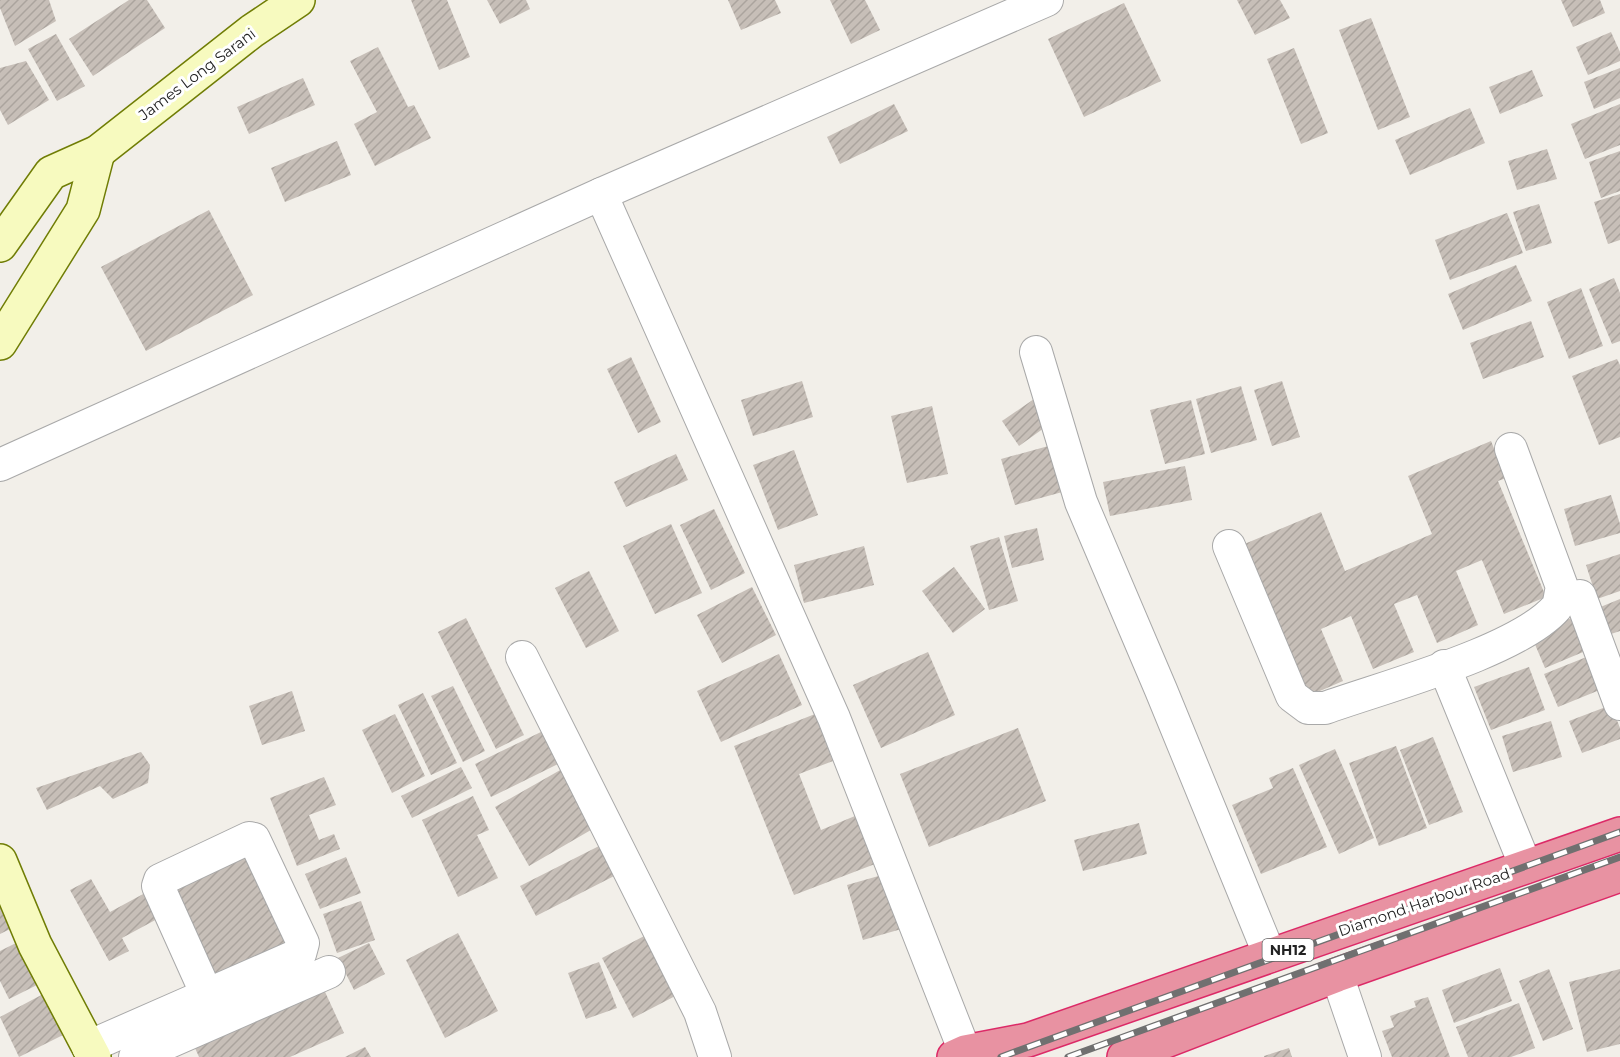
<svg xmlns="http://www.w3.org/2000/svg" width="1620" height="1057" font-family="Montserrat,sans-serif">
	<defs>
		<pattern id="building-hatch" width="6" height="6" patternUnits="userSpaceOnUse" patternTransform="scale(1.5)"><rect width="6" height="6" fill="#c7bfb8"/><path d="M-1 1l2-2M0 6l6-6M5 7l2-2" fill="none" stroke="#aba49e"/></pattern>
	</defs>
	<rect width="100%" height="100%" fill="#f2efe9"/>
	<!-- building -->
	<g fill="url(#building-hatch)">
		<path d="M0,0H49L56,21L15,46L0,8Z"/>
		<path d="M129,0H147L165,28L93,76L69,39Z"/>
		<path d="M411,0H447L470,57L439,70Z"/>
		<path d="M487,0H526L530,9L500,24Z"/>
		<path d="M728,0H775L781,13L741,30Z"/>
		<path d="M830,0H865L880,30L851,44Z"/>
		<path d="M1237,0H1280L1290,18L1255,35Z"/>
		<path d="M1561,0H1600L1605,13L1573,27Z"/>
		<path d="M1124,3L1161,81L1084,117L1048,39Z"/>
		<path d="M1371,18L1410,117L1378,130L1339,30Z"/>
		<path d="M1611,32L1620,52V61L1588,75L1576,47Z"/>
		<path d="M56,34L85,86L57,101L28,49Z"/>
		<path d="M378,47L408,107L414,105L431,138L375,166L354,124L377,112L350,61Z"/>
		<path d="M1294,48L1328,133L1301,144L1267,59Z"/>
		<path d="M26,61L49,100L8,125L0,110V68Z"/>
		<path d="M1620,68V98L1594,109L1584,82Z"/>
		<path d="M1532,70L1543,96L1500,114L1489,87Z"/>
		<path d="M303,78L315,105L249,134L237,107Z"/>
		<path d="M894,104L908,131L840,164L827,137Z"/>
		<path d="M1620,104V145L1585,159L1571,124Z"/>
		<path d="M1470,108L1485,143L1410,175L1395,140Z"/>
		<path d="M337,141L351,175L285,202L271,168Z"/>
		<path d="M1547,149L1557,179L1517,190L1508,161Z"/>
		<path d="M1620,151V191L1601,198L1589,162Z"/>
		<path d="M1620,194V240L1608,244L1594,202Z"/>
		<path d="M1539,204L1552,243L1526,251L1513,212Z"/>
		<path d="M209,210L253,295L146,351L101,267Z"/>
		<path d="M1507,213L1523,253L1450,280L1435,240Z"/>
		<path d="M1516,265L1532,301L1463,330L1448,294Z"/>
		<path d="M1614,278L1620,293V341L1612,344L1589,289Z"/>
		<path d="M1581,288L1603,346L1569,359L1547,302Z"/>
		<path d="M1531,321L1544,357L1483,379L1470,343Z"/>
		<path d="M631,357L661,422L638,433L607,369Z"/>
		<path d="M1617,359L1620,365V437L1599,445L1572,376Z"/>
		<path d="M802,381L813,417L753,436L741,400Z"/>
		<path d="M1282,381L1300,437L1272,446L1254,390Z"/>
		<path d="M1241,386L1257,440L1211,453L1196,399Z"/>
		<path d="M1034,399L1051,423L1019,446L1002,421Z"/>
		<path d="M1191,400L1205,454L1165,464L1150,410Z"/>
		<path d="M932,406L948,474L907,483L891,416Z"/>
		<path d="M1491,441L1506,478L1498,481L1546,597L1504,614L1482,560L1456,571L1478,625L1437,643L1417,595L1394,604L1414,652L1373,669L1351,616L1321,629L1343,681L1306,697L1242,545L1321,512L1345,571L1432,534L1408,476Z"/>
		<path d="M1052,445L1066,491L1015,505L1001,459Z"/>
		<path d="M794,450L818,515L778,530L753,465Z"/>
		<path d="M676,454L688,480L626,507L614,482Z"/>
		<path d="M1185,466L1192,500L1110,516L1103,482Z"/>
		<path d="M1611,495L1620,524V533L1575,546L1564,509Z"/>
		<path d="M714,509L745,573L711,590L680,525Z"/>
		<path d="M671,524L702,593L655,614L623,546Z"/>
		<path d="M1037,528L1044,560L1012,568L1004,536Z"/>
		<path d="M999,537L1018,601L989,610L970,546Z"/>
		<path d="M864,546L874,585L804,603L794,565Z"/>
		<path d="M1620,554V591L1597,599L1586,565Z"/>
		<path d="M954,567L985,609L953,633L922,591Z"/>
		<path d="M589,571L619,631L586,648L555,588Z"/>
		<path d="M752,587L776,635L722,663L697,615Z"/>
		<path d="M1620,599V631L1608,635L1598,608Z"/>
		<path d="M1574,617L1588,650L1545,668L1531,635Z"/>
		<path d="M466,618L524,735L496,749L438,632Z"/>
		<path d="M928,652L955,715L881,748L853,685Z"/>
		<path d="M779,654L802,705L721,742L697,691Z"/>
		<path d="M1594,654L1607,687L1558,707L1544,674Z"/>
		<path d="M1529,667L1545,710L1491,730L1474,687Z"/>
		<path d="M453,686L485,751L463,762L431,696Z"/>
		<path d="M292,691L305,731L262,745L249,706Z"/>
		<path d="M423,693L457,763L431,775L398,705Z"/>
		<path d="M1611,705L1620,728V739L1582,753L1569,721Z"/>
		<path d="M395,714L425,776L392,793L362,730Z"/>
		<path d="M815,714L833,761L799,774L821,830L855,816L875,864L794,895L734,746Z"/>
		<path d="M1551,721L1562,757L1513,772L1502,736Z"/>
		<path d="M1018,728L1046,801L929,847L900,774Z"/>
		<path d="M543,731L558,764L491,797L475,764Z"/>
		<path d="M1433,737L1463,812L1429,825L1400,750Z"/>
		<path d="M1396,746L1427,828L1379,846L1349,763Z"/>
		<path d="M1335,749L1374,838L1339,854L1299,765Z"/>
		<path d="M141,752L150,765L148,783L113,799L100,786L47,810L36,788Z"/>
		<path d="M461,767L472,788L412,818L401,796Z"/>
		<path d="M1293,768L1327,847L1261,874L1232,805L1273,788L1269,778Z"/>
		<path d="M562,769L596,827L529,866L495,807Z"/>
		<path d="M324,777L336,805L309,815L319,840L334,834L340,849L297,866L270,798Z"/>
		<path d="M473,796L489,830L477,835L498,878L458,897L422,820Z"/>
		<path d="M1139,823L1147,854L1083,871L1074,840Z"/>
		<path d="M253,842L299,944L207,985L162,883Z"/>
		<path d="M603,844L618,874L536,916L520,886Z"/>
		<path d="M346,857L361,893L320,909L305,874Z"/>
		<path d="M889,873L905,928L863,940L847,885Z"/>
		<path d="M91,879L110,912L145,893L159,918L122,938L129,951L109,961L70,890Z"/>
		<path d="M361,901L375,940L337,953L323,914Z"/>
		<path d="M0,902L12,928L0,934Z"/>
		<path d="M458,933L498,1011L445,1038L406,960Z"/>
		<path d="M650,933L681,993L633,1018L602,958Z"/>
		<path d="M22,940L43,982L9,999L0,981V951Z"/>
		<path d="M369,943L385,974L354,990L338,958Z"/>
		<path d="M599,962L617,1008L586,1019L568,973Z"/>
		<path d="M1500,968L1512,1001L1454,1023L1442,990Z"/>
		<path d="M1549,969L1573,1029L1543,1041L1519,981Z"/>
		<path d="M1620,969V1044L1587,1052L1569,982Z"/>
		<path d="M320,981L344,1033L290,1057H199L191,1039Z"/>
		<path d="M47,992L69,1032L19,1057L0,1017Z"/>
		<path d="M1428,997L1450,1057H1392L1382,1031L1394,1027L1390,1016L1416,1007L1414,1001Z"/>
		<path d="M1519,1003L1535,1048L1511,1057H1468L1456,1027Z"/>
		<path d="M365,1047L371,1057H345Z"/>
		<path d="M1289,1048L1292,1057H1264V1056Z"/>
	</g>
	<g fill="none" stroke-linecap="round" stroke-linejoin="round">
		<defs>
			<g id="street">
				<path d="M601,194L834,718L967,1057"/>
				<path d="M1036,352L1081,502L1161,690L1270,956"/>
				<path d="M0,465L601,194L1047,0"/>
				<path d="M1229,546L1292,696L1308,708H1325C1383,687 1517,652 1556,608C1560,603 1560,594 1562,587L1511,449"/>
				<path d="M1580,596L1620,704"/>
				<path d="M522,657L700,1012L715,1057"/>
				<path d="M1444,666L1526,867"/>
				<path d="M1337,975L1365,1057"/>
				<path d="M88,1047C159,1016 229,985 300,954L303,943L254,839L249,838L160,880L158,886L207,995"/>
				<path d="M135,1057L329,972"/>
			</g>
			<g id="secondary">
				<path d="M0,245L51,173L98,152L252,31L298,0"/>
				<path d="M0,343L83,210L98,152"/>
				<path d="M0,861L35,945L94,1057"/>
			</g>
			<g id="highway">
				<path d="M954,1057L965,1052L1028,1040L1620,834"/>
				<path d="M1124,1057L1337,975L1620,875"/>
			</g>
		</defs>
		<!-- street casing -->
		<use href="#street" stroke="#a9a9a9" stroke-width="34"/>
		<!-- secondary casing -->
		<use href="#secondary" stroke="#707d05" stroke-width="36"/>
		<!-- highway casing -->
		<use href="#highway" stroke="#dc2a67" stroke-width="36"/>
		<!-- street -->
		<use href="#street" stroke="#fff" stroke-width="32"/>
		<!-- secondary -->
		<use href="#secondary" stroke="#f7fabf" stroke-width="33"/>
		<!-- highway -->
		<use href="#highway" stroke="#e892a2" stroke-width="33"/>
		<defs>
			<g id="rail">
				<path d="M1001,1057L1620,832"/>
				<path d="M1068,1057L1620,857"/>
			</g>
		</defs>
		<!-- rail casing -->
		<use href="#rail" stroke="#707070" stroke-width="7"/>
		<!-- rail -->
		<use href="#rail" stroke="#fff" stroke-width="4.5" stroke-dasharray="14" stroke-linecap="butt"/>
	</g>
	<g text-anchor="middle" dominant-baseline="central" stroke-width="6" stroke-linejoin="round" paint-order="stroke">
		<!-- shield labels -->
		<rect fill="#fff" stroke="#646464" stroke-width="1.5" x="1262.5" y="939" width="51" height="22" rx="4.5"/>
		<g font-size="14" font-weight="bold" fill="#222">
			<text x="1288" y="950">NH12</text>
		</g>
		<!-- street labels -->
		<g font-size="15" fill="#222" stroke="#fff">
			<text transform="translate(197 74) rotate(-37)">James Long Sarani</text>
			<text transform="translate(1424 902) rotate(-19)">Diamond Harbour Road</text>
		</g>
	</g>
</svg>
